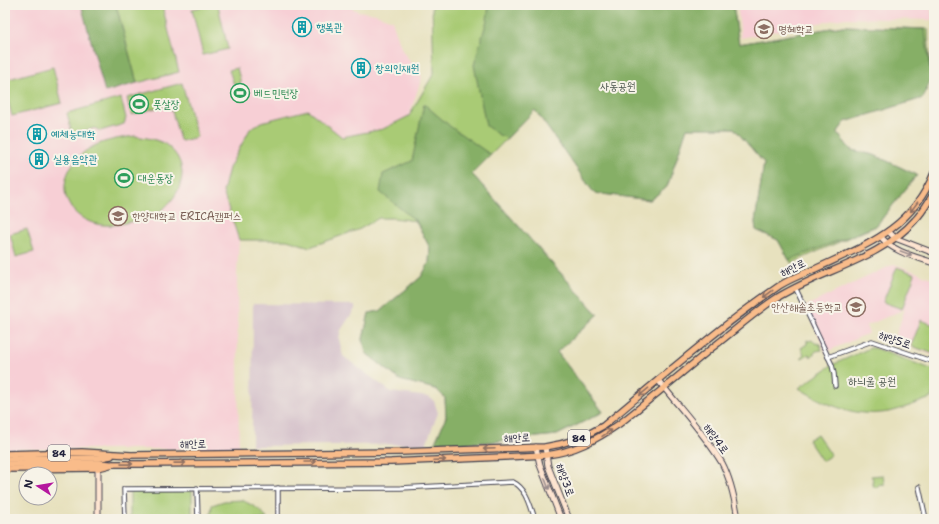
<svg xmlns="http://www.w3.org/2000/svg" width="939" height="524" font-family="'Shantell Sans','Poor Story',sans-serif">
	<rect width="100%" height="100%" fill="#f7f3e8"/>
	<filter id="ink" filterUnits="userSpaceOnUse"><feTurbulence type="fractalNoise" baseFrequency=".025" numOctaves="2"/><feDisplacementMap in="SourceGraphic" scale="8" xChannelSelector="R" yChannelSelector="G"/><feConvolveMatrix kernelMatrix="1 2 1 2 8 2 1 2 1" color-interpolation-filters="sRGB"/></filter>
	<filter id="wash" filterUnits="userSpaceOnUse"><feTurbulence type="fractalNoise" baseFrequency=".012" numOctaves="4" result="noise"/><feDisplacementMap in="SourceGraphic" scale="16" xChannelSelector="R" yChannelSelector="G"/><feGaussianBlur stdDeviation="0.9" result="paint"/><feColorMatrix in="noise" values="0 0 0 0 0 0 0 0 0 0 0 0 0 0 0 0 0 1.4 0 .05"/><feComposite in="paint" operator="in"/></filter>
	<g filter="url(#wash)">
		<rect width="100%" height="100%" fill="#e7e1be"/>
		<!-- built -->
		<g fill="#f7cfd5">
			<path d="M5,5H346L358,11L376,14L392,20L402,50L422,77L409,116L383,129L342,137L308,110L223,192L239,240L237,274L239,449H5Z"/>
			<path d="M737,5H931L932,20L845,18L741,38Z"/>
			<path d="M894,264L934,279V356L894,340L905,309L866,326L869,333L826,352L806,306Z"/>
		</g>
		<!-- industrial -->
		<path fill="#d2bdc8" d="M253,304L355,305V309L341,330L339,339L343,356L391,392L429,397L434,401L438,413L426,444L252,446Z"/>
		<!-- green -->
		<g fill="#a9cb74" stroke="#667658">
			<path d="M116,5H162L179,72L137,83Z"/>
			<path d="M210,5H218L228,49L203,55L192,9Z"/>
			<path d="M432,5H733L739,44L843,26L928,29L931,79L923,98L845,122L837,133L851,150L874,155L917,175L876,226L791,263L778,240L756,230L755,222L764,163L734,128H687L667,187L650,200L594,193L535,110L472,174L598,315L557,352L603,412L557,435L489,442L434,445L446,417L445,398L436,389L400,380L366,353L363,339L369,313L380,311L421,277L429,264L430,248L416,221L393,218H379L360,229L310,247L287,240H239L223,192L229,168L250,129L261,122L308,110L342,137L383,129L409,116L434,73Z"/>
			<path d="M53,67L62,103L12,116L5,89V80Z"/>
			<path d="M237,68L241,83L234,85L229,70Z"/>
			<path d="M182,83L197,137L182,141L180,140L170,104L131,115L127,98Z"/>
			<path d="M121,98L126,118L124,124L100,131L95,128L72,134L67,113Z"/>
			<path d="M135,136C146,138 160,139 169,147C195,170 178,202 153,216C146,220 137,221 129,222C117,225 105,227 93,223C52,209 59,163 94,146C106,140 121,138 135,136Z"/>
			<path d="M27,229L34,252L16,257L10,234Z"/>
			<path d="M897,267L915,274L902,309L883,302Z"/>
			<path d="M921,320L934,325V354L911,346Z"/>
			<path d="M807,340L809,341L812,340L815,343L820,344L822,350L816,351L811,357L809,354L802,358L801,357L804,354L801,348L807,344Z"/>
			<path d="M870,348H874L934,370V390L931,398C919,402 906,408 893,411C859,419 827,406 799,388L832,365Z"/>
			<path d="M817,434L831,455L822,461L808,440Z"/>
			<path d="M883,475L884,481V485L880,484L877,487H874L872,482L873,479L871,476Z"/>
			<rect x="130" y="491" width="62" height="28"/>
			<path d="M242,500C251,505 262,509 267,519H210L212,505L224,501Z"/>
		</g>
		<!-- forest -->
		<g fill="#86af66" stroke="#546850">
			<path d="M93,5H116L137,83L105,92L82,8Z"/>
			<path d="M489,5H733L739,44L843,26L925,29L931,79L923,98L845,122L837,133L851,150L874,155L917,175L876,226L789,260L778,240L756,230L755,222L764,163L734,128H687L667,187L650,200L594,193L535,110L507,138L499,135L486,126L474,65L487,20Z"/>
			<path d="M424,104L451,127L491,155L472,174L598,315L557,352L603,412L557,435L489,442L434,445L446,417L445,398L436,389L400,380L366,353L363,339L369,313L380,311L421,277L429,263L430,248L416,221L380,192L383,174L412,161Z"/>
		</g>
	</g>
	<g filter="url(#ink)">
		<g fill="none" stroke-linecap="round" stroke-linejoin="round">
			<defs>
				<g id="street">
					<path d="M795,287L832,365L834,374L835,386"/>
					<path d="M828,357L872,341L934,362"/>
					<path d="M919,487L926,519"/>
					<path d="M197,488L198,519"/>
					<path d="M278,488V519"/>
					<path d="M125,519L124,489L401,488L513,482C527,489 530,505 535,519"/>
				</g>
				<g id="secondary">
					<path d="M889,232L895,238L934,253"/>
					<path d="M881,237C893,252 916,257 934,263"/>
					<path d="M658,380C679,407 705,434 722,463C731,480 735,500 738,519"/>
					<path d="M536,447L540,465L561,519"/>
					<path d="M545,447L548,466L569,519"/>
					<path d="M98,468V519"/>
				</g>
				<g id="primary">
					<path d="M5,454L82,452L131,455L400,452L545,447C566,444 585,437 603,426C661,378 718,328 779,286C790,279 803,274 815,269C866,245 911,230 934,173"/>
					<path d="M5,459L87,458H100L111,456"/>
					<path d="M5,464L98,463L109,464"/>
					<path d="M5,469L98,468L113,464H141L391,462L546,455C574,452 596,440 619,424C651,399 682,373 713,347C734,331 754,313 775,299C820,270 879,261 915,220C923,212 928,202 934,193"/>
				</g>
			</defs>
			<!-- street casing -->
			<use href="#street" stroke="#403f4f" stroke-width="5.5"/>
			<!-- secondary casing -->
			<use href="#secondary" stroke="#403f4f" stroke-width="7"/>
			<!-- primary casing -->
			<use href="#primary" stroke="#403f4f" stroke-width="8"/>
			<!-- street -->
			<use href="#street" stroke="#fff" stroke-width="3.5"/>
			<!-- secondary -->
			<use href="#secondary" stroke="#fde4d0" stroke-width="5"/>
			<!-- primary -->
			<use href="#primary" stroke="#f9bc8a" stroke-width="5.5"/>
		</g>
		<!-- one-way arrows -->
		<defs><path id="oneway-shaft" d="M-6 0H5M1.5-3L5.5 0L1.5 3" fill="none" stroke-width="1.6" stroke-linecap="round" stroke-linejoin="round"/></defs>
		<g stroke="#8e6f62">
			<use href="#oneway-shaft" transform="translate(914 207) rotate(127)"/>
			<use href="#oneway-shaft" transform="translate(768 294) rotate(143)"/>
			<use href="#oneway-shaft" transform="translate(644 392) rotate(140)"/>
			<use href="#oneway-shaft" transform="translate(607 433) rotate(-34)"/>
			<use href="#oneway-shaft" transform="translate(489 449) rotate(178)"/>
			<use href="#oneway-shaft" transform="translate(440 460) rotate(-2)"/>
			<use href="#oneway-shaft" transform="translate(310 462)"/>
			<use href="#oneway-shaft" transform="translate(180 463) rotate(-1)"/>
			<use href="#oneway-shaft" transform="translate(127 464) rotate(-1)"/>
		</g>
		<g stroke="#9a8d8d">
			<use href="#oneway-shaft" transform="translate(906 253) rotate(20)"/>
			<use href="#oneway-shaft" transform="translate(547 484) rotate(69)"/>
		</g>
	</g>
	<!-- icons -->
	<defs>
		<symbol id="building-ring" viewBox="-11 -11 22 22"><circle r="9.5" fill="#f7f3e8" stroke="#0f9aa8" stroke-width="1.5"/><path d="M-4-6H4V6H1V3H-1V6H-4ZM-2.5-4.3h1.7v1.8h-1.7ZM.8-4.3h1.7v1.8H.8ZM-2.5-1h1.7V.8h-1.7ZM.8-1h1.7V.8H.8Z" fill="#0f9aa8"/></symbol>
		<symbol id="school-ring" viewBox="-11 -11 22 22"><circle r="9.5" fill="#f7f3e8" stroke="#8d6e63" stroke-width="1.5"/><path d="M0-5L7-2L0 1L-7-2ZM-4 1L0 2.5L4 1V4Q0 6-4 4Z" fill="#8d6e63"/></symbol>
		<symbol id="stadium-ring" viewBox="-11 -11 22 22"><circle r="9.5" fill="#f7f3e8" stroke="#2e9e5b" stroke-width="1.5"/><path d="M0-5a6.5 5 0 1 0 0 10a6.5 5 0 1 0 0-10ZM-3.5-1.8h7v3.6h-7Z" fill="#2e9e5b"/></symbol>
		<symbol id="university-ring" viewBox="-11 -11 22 22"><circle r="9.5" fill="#f7f3e8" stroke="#8d6e63" stroke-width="1.5"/><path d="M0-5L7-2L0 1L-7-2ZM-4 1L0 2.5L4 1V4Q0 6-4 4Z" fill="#8d6e63"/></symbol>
	</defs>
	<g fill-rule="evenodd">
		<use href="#building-ring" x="291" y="16" width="22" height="22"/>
		<use href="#school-ring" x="753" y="18" width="22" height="22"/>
		<use href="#building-ring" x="350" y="57" width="22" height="22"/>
		<use href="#stadium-ring" x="229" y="82" width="22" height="22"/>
		<use href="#stadium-ring" x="128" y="93" width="22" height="22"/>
		<use href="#building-ring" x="26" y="123" width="22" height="22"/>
		<use href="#building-ring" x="28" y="148" width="22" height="22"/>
		<use href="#stadium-ring" x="113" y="167" width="22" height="22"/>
		<use href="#university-ring" x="107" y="205" width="22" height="22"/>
		<use href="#school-ring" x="845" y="296" width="22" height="22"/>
	</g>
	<g text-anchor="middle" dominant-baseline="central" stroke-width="4" stroke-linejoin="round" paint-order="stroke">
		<!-- shield labels -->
		<g fill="#f7f3e8" stroke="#62616f" stroke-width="1">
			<rect x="568" y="430" width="22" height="16" rx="3"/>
			<rect x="48" y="445" width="22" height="16" rx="3"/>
		</g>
		<g font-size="10" font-weight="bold" fill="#22223b">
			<text x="579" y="438">84</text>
			<text x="59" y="453">84</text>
		</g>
		<!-- culture labels -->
		<g font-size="11" fill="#0d838f" stroke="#f7f3e8" text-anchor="start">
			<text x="316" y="27">행복관</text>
			<text x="375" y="68">창의인재원</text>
			<text x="51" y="134">예체능대학</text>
			<text x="53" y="159">실용음악관</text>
		</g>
		<!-- education labels -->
		<g font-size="11" fill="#785e54" stroke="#f7f3e8" text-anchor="start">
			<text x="778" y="29">명혜학교</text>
			<text x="132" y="216">한양대학교 ERICA캠퍼스</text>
			<text x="842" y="307" text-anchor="end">안산해솔초등학교</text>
		</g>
		<!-- park labels -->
		<g font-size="11" fill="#4a554c" stroke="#f7f3e8">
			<text x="618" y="86">사동공원</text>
			<text x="872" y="381">하늬울 공원</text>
		</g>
		<!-- leisure labels -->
		<g font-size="11" fill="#27864d" stroke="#f7f3e8" text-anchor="start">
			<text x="254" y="93">베드민턴장</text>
			<text x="153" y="104">풋살장</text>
			<text x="138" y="178">대운동장</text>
		</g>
		<!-- street labels -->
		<g font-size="11" fill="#22223b" stroke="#f7f3e8">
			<text transform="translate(793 268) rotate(-26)">해안로</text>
			<text transform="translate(895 340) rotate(19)">해양5로</text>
			<text transform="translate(517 438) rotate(-2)">해안로</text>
			<text transform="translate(716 439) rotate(54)">해양4로</text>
			<text transform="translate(193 444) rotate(-1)">해안로</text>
			<text transform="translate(565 480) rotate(70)">해양3로</text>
		</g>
	</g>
	<!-- margin -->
	<rect width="939" height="524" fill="none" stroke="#f7f3e8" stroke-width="20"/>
	<!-- north arrow -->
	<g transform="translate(38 486) rotate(282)"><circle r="19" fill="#f7f3e8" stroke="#a29fa3"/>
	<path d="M0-3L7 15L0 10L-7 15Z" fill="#b5179e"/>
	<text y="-6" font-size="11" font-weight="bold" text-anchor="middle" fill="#22223b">N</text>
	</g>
</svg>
